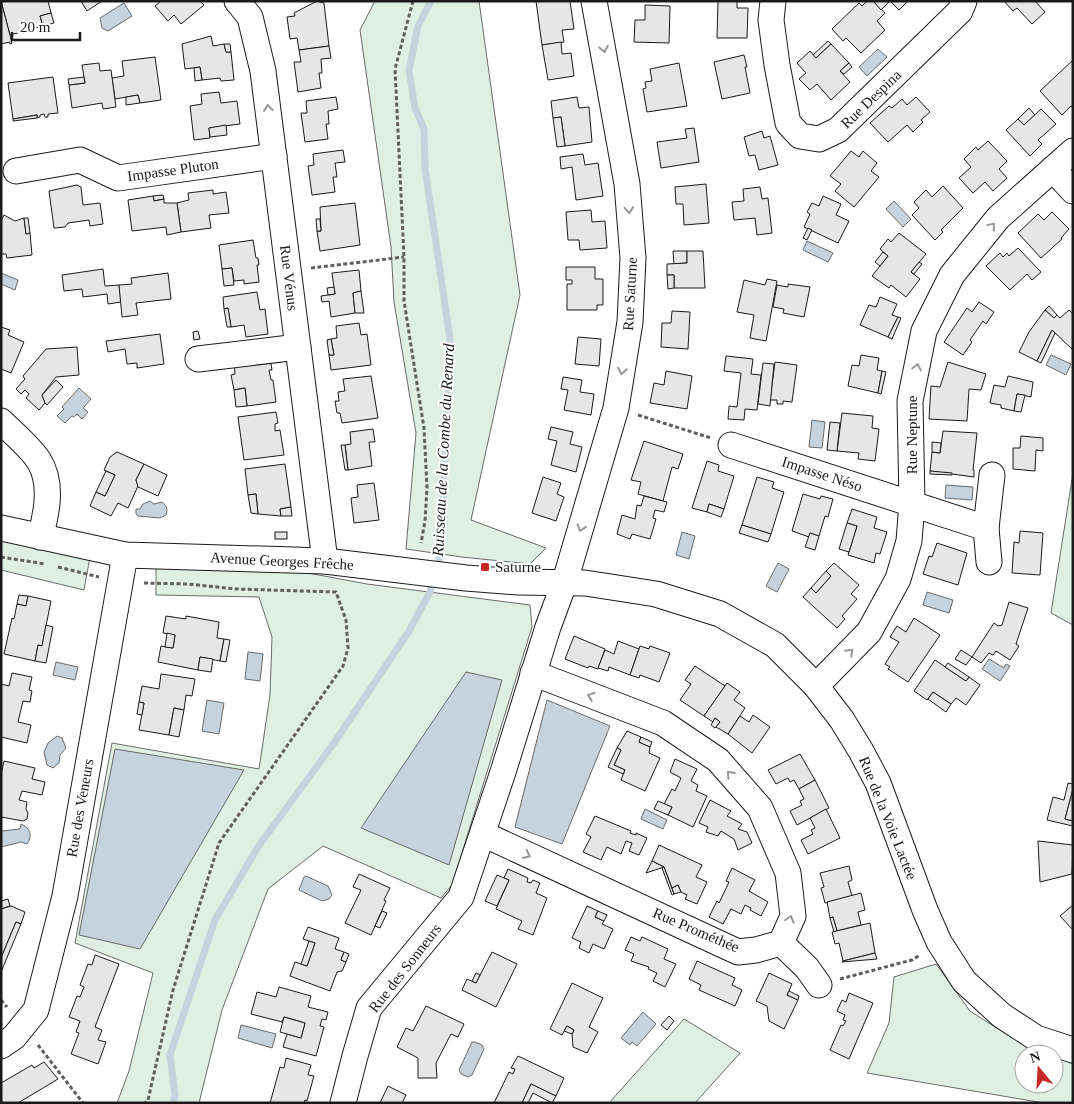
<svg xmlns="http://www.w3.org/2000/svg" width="1074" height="1104" font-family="'Times New Roman',serif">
	<rect width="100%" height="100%" fill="#fff"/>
	<!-- green -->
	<g fill="#e0efe3" stroke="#6a6a6a">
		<path d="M375,1H479L520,295L471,520L546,548L530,564L462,557L406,549L416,433L394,302L391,247L360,30Z"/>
		<path d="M1073,473V625L1051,613Z"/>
		<path d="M1,538L90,557L84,590L1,570Z"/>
		<path d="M156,566L292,570L367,584L530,605L532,627L452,885L441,898L323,846L268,889L222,1010L199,1103H117L129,1071L153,973L75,943L112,743L259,769L270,695L272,637L259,597L156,595Z"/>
		<path d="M936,964L970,1011L1014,1039L1050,1054H1024V1084H1054V1056L1073,1064V1103H1044L867,1073L889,1023L894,977Z"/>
		<path d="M684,1019L740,1053L695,1103H609Z"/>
	</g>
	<!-- water -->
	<g fill="#c6d2dc" stroke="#6a6a6a">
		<path d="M124,3L132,16L108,31L102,28L100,18Z"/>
		<path d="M878,49L887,57L867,76L859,67Z"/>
		<path d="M894,201L911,219L903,227L886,209Z"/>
		<path d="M807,241L833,253L828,262L803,250Z"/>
		<path d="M1,273L18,280L15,290L1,284Z"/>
		<path d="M1051,355L1071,364L1066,375L1046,365Z"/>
		<path d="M79,388L91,399L83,408L88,412L82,419L77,414L74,417L72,416L65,423L57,416L64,409L62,407Z"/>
		<path d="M812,420L825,422L822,448L809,447Z"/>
		<path d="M946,485L973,487L972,500L945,498Z"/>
		<path d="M150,501L154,504L162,502C167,506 168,509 166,515L160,518L138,516L136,514V509H140L143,504Z"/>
		<path d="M682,532L695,536L689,559L676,555Z"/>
		<path d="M778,563L789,569L777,592L766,586Z"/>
		<path d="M927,592L953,600L949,613L923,605Z"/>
		<path d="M248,652L263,654L260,681L245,679Z"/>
		<path d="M989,659L1004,668L1006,664L1010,666L1000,681L982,669Z"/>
		<path d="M56,662L78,667L75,680L53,675Z"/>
		<path d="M466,672L502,680L449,865L361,828Z"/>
		<path d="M207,700L224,703L219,734L202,731Z"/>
		<path d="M547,700L610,726L562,844L515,827Z"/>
		<path d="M57,736L62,738L66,748L60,755L59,763L53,768L47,765L44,752L48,743Z"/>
		<path d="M115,749L244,770L140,949L79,935Z"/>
		<path d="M645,809L667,820L663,829L641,819Z"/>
		<path d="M21,824C30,828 33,835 27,844L21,842L1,847V831L20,829Z"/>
		<path d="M306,876L328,886L332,895L329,899L322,901L299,890L304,877Z"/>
		<path d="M643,1012L656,1024L637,1046L632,1042L630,1045L621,1038Z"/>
		<path d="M241,1025L276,1034L272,1048L238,1038Z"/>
		<path d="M472,1042H475L482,1045L484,1049L472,1075L468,1077L461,1074L459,1070Z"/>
	</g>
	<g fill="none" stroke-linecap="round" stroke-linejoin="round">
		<!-- stream -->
		<path stroke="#c6d2dc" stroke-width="7" d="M173,1103L175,1095L170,1055L215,920L258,847L334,743L409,631L430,592L440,556L451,346L425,168L424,129L415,108L409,70L418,26L431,1"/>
	</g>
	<!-- building -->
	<g fill="#e6e6e6" stroke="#1a1a1a">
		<path d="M1,1H48L51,13L40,16L43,26L10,35Z"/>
		<path d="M1,1L12,43L10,44V42L1,44Z"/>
		<path d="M81,1H102L87,11Z"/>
		<path d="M161,1H200L204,5L181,24L174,15L168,21L155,6Z"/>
		<path d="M317,1L324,3L329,46L299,50L297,38L290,39L287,17L295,16L294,13Z"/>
		<path d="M536,1H570L574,29L562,30L564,42L542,45Z"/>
		<path d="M718,1H737V8H748L747,38H717Z"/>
		<path d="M867,1H873L885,13L877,21L885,30L861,53L846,38L843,41L832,29L859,3L862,6Z"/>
		<path d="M873,1H908L899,10L890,1L881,10Z"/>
		<path d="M1004,1H1035L1045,12L1032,24L1017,8L1013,11Z"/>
		<path d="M645,5L670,6L669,43L634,42L635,20H645Z"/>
		<path d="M51,13L54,23L43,26L40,16Z"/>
		<path d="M211,36L213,46L224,44L226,52H231L234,80L221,81L220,78L202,80L200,67L185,69L182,44Z"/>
		<path d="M828,41L831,44L816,58L813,55Z"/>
		<path d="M561,42L562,54L571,53L574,76L548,80L542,45Z"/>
		<path d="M224,44H230L231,52H226Z"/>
		<path d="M831,44L849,63L840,71L850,82L831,100L817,84L810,90L799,79L806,73L797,63L810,51L816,58Z"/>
		<path d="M329,46L331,58L321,59L322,73H319L321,88L298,92L294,62H301L299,50Z"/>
		<path d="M744,55L747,67H745L750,93L722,99L714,62Z"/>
		<path d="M155,57L161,100L140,103L138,95L115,99L112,78L124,76L122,61Z"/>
		<path d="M1073,60V108L1071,106L1062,115L1040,91Z"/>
		<path d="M99,63L100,71L111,70L116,107L103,109L102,103L72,108L69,85L85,83L82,65Z"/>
		<path d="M679,63L687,106L647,112L643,89L646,88L645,82L652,81L650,69Z"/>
		<path d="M849,63L852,67L844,74L840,71Z"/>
		<path d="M200,67L202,80L195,81L194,68Z"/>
		<path d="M53,77L58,113L48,114V117H45L44,114L40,115V117L37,118V115L13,119L8,83Z"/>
		<path d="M84,77L85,83L69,85L68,79Z"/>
		<path d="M219,92L221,103L237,101L240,124L209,128L210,138L194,140L190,106L202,104L201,94Z"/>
		<path d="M138,95L140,103L126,105V97Z"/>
		<path d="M336,97L338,109L328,111L329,124H326L328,139L305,142L301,113H307L306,101Z"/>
		<path d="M577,97L579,108L589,107L592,142L565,146L561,117L553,118L551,101Z"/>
		<path d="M916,97L930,112L921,120L923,122L913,132L907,125L888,142L870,123L889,106L892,108L902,99L907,105Z"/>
		<path d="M1029,108L1035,115L1024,125L1018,119Z"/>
		<path d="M1041,109L1056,124L1038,140L1042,144L1030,156L1006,130L1018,119L1024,125Z"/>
		<path d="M37,115V118L13,121V119Z"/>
		<path d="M561,117L565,146L557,147L553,118Z"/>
		<path d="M226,125L227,135L210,137L209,128Z"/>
		<path d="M694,128L699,162L661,168L657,142L687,138L685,129Z"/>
		<path d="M762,131L764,138L770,136L778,165L759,170L755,155L749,156L744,137Z"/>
		<path d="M988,141L1007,161L999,169L1007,178L993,191L985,182L973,193L959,178L971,167L964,159L976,147L978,150Z"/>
		<path d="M343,150L345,162L335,163L337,177H333L335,192L312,195L308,166L314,165L313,154Z"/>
		<path d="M851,151L859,157L863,151L877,163L871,171L879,177L854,207L835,191L841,184L830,176Z"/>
		<path d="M583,154L585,165L598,163L603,196L576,200L572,167L561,169L560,157Z"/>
		<path d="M706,184L709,223L684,225L683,204H676L675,187Z"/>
		<path d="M77,185L81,187L83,205L100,203L103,224L90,226L89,220L68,223L65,227L54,228L49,191Z"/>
		<path d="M943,186L963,208L941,230L943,232L935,240L912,215L919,208L914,202L926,190L932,197Z"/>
		<path d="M760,187L762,199L768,198L772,233L757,235L755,218L734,220L732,202L744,201L743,189Z"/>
		<path d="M213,190V194L226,192L229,213L209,215L211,228L181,232L177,203L189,200L188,193Z"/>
		<path d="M163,195L164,199L154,201L153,196Z"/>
		<path d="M153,196L154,201L164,199V203H177L181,232L167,235L166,227L132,231L128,200Z"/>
		<path d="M823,196L841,204L836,215L849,221L838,243L804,227L810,214L807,212L812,203L819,206Z"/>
		<path d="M355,203L360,245L320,251L317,231H321L320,207Z"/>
		<path d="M591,210L592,222L605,221L607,248L580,250L579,240H568L566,212Z"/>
		<path d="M1052,212L1069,229L1061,238L1062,239L1041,258L1018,233L1038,214L1044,220Z"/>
		<path d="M4,215L15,221L24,218L26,234L30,233L32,255L7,258L6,254H1V221Z"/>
		<path d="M24,218H28L30,233L26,234Z"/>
		<path d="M316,219H320L321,231H317Z"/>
		<path d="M808,228L812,230L807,240L803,238Z"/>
		<path d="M899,233L926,254L911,272L920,279L906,297L891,285L889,288L872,276L888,256L880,249L888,239L891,242Z"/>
		<path d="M253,240L256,258H258L259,265H257L259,282L244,284V280L234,281L232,268L222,269L219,245Z"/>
		<path d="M1018,248L1041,272L1032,280L1027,274L1010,290L986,266L1000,253L1003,257L1007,253L1009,256Z"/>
		<path d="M673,251H687V263L674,264Z"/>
		<path d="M687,251H703L705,288H674V275H667V264L687,263Z"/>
		<path d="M883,252L888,256L880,266L875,262Z"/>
		<path d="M919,262L922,264L914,274L911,272Z"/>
		<path d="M566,267H595V279H603V305H597V310H567V284H572V280H566Z"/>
		<path d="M232,268L234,285L224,286L222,269Z"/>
		<path d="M103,269L105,286L119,285L121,302L108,304L107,294L83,297L82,289L64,291L62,275Z"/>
		<path d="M359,270L361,291L353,293L355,313L331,317L329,301L322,302L321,296L335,294L332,273Z"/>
		<path d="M168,273L171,299L136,303L138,315L122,317L119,285L132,284L131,278Z"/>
		<path d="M667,275H674V288L668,289Z"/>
		<path d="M767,279L777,281L766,341L750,338L754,315L737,312L744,280L765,285Z"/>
		<path d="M788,284L810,287L804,317L783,313L784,309L773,307L777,285L788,287Z"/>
		<path d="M334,287L335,294L328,295L327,288Z"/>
		<path d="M361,291L364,313H355L353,293Z"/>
		<path d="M257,292L260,310L265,309L268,334L246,337L244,325L231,327L228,308L224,309L223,297Z"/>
		<path d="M880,297L897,304L892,315L898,317L888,337L860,325L869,305L876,307Z"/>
		<path d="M979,302L994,312L986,324L983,321L970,340L972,342L963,355L944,342L967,308L972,312Z"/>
		<path d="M1049,306L1057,315L1054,318L1045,310Z"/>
		<path d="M228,308L231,327H227L224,309Z"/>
		<path d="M1045,310L1054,318L1057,315L1060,318L1069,310L1073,314V350L1052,330L1037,361L1019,352L1029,332Z"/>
		<path d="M672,311L690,312L688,349L661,347L662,323H671Z"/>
		<path d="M898,317L901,318L892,339L888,337Z"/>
		<path d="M359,323L361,335L367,334L371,365L331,370L329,355H334L331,339L337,338L336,326Z"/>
		<path d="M1,327L10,330L8,335L24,342L11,373L1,369Z"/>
		<path d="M1052,330L1055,333L1041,363L1037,361Z"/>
		<path d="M198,331L200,339L194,340L193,332Z"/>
		<path d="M160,334L164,364L137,368V363L127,364L125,349L108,352L106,341Z"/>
		<path d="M578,337L601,339L599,366L575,364Z"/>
		<path d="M331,339L334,355H329L327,340Z"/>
		<path d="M77,347L79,375L56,377L42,395L45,403L39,410L26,398L29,394L25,390L21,394L16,389L25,379L23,376L46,349Z"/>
		<path d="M861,355L879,358L877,370L882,371L878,393L848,386L852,365L859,366Z"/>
		<path d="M726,356L753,359L751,374L761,375L757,410L745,409L744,420L728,419L729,406L737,407L741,373L724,371Z"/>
		<path d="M270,357L272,370H269L271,380H273L276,402L247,406L245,388L234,390L231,375L235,374L234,362Z"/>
		<path d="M775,362L797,365L792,402L783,401V404H777V400H770Z"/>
		<path d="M948,362L986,374L981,390L969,389L967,421L929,419L931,386L940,387Z"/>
		<path d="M763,363L774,364L770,406L758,404Z"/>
		<path d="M666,371L692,376L687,409L650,403L654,383L664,385Z"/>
		<path d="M882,371L886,372L881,394L878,393Z"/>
		<path d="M371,376L378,418L342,423L340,413H337L335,401H339L338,392L345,391L343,379Z"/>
		<path d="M1008,376L1033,382L1031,397L1017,394L1014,411L1001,408V405L990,403L994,385L1005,387Z"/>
		<path d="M563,377L582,380L580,392L594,394L591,415L564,410L568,390L561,389Z"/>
		<path d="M56,380L63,387L47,405L45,403L42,395Z"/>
		<path d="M245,388L247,406L236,407L234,390Z"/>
		<path d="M1017,394L1025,395L1021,412L1014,411Z"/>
		<path d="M276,412L278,423L275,424V431L280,430L284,455L244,460L238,417Z"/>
		<path d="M842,413L873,416L872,428L879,429L875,461L858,459L859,453L837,451Z"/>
		<path d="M830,422L840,423L837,451L827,450Z"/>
		<path d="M551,427L573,432L570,444L582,447L576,472L551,465L557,441L548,439Z"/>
		<path d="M373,429L375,442H369L372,466L348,470L345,445L351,444L350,432Z"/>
		<path d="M943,431L977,433L973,470H974V477L930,471L932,452L940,453Z"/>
		<path d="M1021,436L1043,438V451L1036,450L1035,471L1013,469V448H1020Z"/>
		<path d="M644,441L683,454L678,469L672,467L663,501L638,494L641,482L631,480Z"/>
		<path d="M932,442L941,443L940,453L932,452Z"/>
		<path d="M341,445H345L348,470H345Z"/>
		<path d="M117,452L144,464L136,480L138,486L128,508L118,503L111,516L90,506L96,492L105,496L115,475L104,470L110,457Z"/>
		<path d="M707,461L719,465L718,471L734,476L724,509L709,504L707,512L692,508Z"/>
		<path d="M144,464L167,475L158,496L138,487L136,480Z"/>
		<path d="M285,464L291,507L280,509L281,516L258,514L256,494L248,495L245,469Z"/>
		<path d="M106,471L115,475L105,496L96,492Z"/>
		<path d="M930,471L952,473V475L930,474Z"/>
		<path d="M543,477L561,483L557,494L564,497L556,521L532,513Z"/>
		<path d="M757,477L774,482L772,488L784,492L771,534L742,525Z"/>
		<path d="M374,483L379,520L354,523L351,498L358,497L357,485Z"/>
		<path d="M256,494L258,514L251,513L248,495Z"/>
		<path d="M803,494L820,499L821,496L833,499L828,517L825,516L819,536L810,533L809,537L792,531Z"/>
		<path d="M644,496L667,502L664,512L655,510L653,518L656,519L650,539L632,534L630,539L617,534L622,515L635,519L637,505L641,506Z"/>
		<path d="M709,504L724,509L721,517L707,512Z"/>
		<path d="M291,507L292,516H281L280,509Z"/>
		<path d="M852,509L877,517L874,528L887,532L880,554L876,553L874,563L848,555L857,526L847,523Z"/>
		<path d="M847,523L857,526L849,552L839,549Z"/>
		<path d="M742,525L771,534L768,542L739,533Z"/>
		<path d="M1020,531L1043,533L1040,575L1012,573L1014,542L1019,543Z"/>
		<rect x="275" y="532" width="12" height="7"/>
		<path d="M810,533L819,536L815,550L805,547Z"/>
		<path d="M937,543L967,553L958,585L923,574L929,556L932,557Z"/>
		<path d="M834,563L859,585L851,594L857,599L842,616L845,619L837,628L803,597L811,588L816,593L831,576L826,571Z"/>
		<path d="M826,571L831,576L816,593L811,588Z"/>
		<path d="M19,595L28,596L26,606L17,604Z"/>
		<path d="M28,596L51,601L42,646L38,645L35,661L4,654L12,618L14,619L17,604L26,606Z"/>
		<path d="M1009,602L1028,608L1016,644L1019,646L1010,660L996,651L993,655L989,653L981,663L972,657L994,623L998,626L1002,625Z"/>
		<path d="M166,616L186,619V616L219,622L217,638L224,639L220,661L200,657L198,670L158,662L161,646L173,648L175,635L163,633Z"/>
		<path d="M914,618L940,635L908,682L888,669L890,667L885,664L899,642L890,637L897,626L906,632Z"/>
		<path d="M46,625L53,627L46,663L35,661L38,645L42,646Z"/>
		<path d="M167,633L175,635L173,648L165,647Z"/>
		<path d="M574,636L605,649L598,669L589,666L588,668L565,659Z"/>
		<path d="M224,639L230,640L226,662L220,661Z"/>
		<path d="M618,641L639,649L630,675L609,667L608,671L598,668L605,650L614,654Z"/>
		<path d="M640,646L649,649L650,646L670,653L659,682L640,675L639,678L630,675Z"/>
		<path d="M961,650L972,657L966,665L955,659Z"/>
		<path d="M200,657L213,659L211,672L198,670Z"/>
		<path d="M935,660L966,681L969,677L980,685L966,705L956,698L951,704L933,692L927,700L914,691Z"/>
		<path d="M948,663L969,677L966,681L945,667Z"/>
		<path d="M695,666L725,686L704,716L680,700L691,684L685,680Z"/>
		<path d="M12,673L32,677L29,690L32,691L30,702L23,701L18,722L31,725L27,743L1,737V684L9,686Z"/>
		<path d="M161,674L195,679L192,696L186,695L184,710L174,708L169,735L139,730L144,703L139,702L142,686L159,689Z"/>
		<path d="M727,683L740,692L734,700L745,708L728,734L716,727L720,722L715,718L713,722L704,716Z"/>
		<path d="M933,692L951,704L946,712L928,699Z"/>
		<path d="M139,702L144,703L142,715L137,714Z"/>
		<path d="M174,708L184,710L179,737L169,735Z"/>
		<path d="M753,715L770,727L752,753L728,734L740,716L749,722Z"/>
		<path d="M715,718L720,722L715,728L711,725Z"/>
		<path d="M627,731L641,737L639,742L650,747L649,753L660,758L645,791L621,780L625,770L614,765L621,750L617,748Z"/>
		<path d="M641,737L652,742L650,747L639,742Z"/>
		<path d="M617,748L621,750L614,765L625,770L623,774L608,767Z"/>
		<path d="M800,754L815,780L799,789L794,780L790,782L788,778L776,784L768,770Z"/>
		<path d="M675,759L697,769L691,781L698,785L696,791L707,796L693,827L668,815L672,807L664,804L672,789L675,791L681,778L670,772Z"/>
		<path d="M4,761L35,768L32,779L45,782L42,795L22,791L19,800L27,802L26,809L28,813L27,819L23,821L1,817V775Z"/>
		<path d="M815,780L829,808L797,825L790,811L802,805L800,801L804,799L799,789Z"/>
		<path d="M1068,783L1073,784V789L1065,819L1073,821V826L1047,820L1053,797L1064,800Z"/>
		<path d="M1073,789V821L1065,819Z"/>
		<path d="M710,800L731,811L727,816L742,824L738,829L747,832L752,843L738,850L734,839L721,831L718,836L706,832L708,827L699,823Z"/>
		<path d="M658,801L672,807L668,815L654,809Z"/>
		<path d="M826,809L840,838L808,854L801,840L813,834L811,830L815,828L810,818Z"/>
		<path d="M595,816L631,831L630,833L636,835V833L647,838L639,855L629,851L632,843L626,841L621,854L607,847L601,860L583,852L591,837L586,834Z"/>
		<path d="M1038,841L1073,845L1072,874L1040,882Z"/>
		<path d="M659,845L702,865L696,877L707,882L697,904L685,899L687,895L681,892L678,885L672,888L664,867L652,861Z"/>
		<path d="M652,861L664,867L646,873Z"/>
		<path d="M849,866L852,880L848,882L852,896L825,903L821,888L824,887L820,873Z"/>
		<path d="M664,867L674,894L672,895L662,868Z"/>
		<path d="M732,868L755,880L749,891L768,902L761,916L750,910L751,908L745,905L741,914L731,909L723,924L709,917L717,901L719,903L729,882L726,881Z"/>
		<path d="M508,869L528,878L527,882L531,883L533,880L540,883L536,893L547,898L533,935L518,929L522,921L496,909L509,880L504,878Z"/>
		<path d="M359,874L390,888L384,900L386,901L371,935L345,923L361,890L353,887Z"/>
		<path d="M497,875L509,880L497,906L485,901Z"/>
		<path d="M678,885L681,892L674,894L672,888Z"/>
		<path d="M861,893L865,910L858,912L861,925L837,931L833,917L830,918L827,902Z"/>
		<path d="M8,899L10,906L1,909V901Z"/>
		<path d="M1073,905V930L1060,916Z"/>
		<path d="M11,906L25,912L21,924L16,922L1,958V909Z"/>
		<path d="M587,906L598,911L595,917L604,921L602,924L613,929L604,949L593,944L589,953L579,948L581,942L572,938Z"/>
		<path d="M382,911L387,913L380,928L375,926Z"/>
		<path d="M598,911L607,915L604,921L595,917Z"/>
		<path d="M833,917L837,931L834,932L830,918Z"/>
		<path d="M16,922L21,924L1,972V958Z"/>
		<path d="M870,923L875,953L843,961L839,943L835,944L832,932Z"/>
		<path d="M308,927L339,938L335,949L344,952L341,960L346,962L342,971L337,972L330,991L290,976L295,962L307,966L315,943L303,939Z"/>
		<path d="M631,937L640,941L642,937L668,949L664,959L676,964L665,987L653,981L657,973L648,969L649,967L631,961L634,954L625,950Z"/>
		<path d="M309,941L315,943L307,966L301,964Z"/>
		<path d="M344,952L349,954L346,962L341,960Z"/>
		<path d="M492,952L517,964L496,1007L462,990L467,979L476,983Z"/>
		<path d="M875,953L877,959L842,962L843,961Z"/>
		<path d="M95,955L119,964L95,1027L102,1030L98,1040L106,1042L98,1064L71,1054L79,1033L76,1032L80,1021L69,1017L77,996L80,997L84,987L80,985L88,964L92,965Z"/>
		<path d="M697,961L735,978L732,985L742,990L735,1006L699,990L701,985L689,979Z"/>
		<path d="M476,973L480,975L476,983L472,981Z"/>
		<path d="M769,973L792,984L787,995L798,1000L784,1029L769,1021L767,1006L756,1001Z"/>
		<path d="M572,983L603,998L589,1027L598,1032L587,1053L573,1047L572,1034L574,1030L567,1026L562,1035L550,1029Z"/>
		<path d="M279,987L311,996L308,1007L328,1012L326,1020L322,1019L320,1026L324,1027L316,1056L283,1047L287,1034L301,1038L305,1023L284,1017L282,1022L251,1014L257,992L276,997Z"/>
		<path d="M789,991L799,996L798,1000L787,995Z"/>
		<path d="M849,993L873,1003L849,1059L830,1050L841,1025L843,1026L846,1021L843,1020L845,1015L837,1011L842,1000L846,1002Z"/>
		<path d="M426,1006L464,1024L458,1037L451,1034L436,1063L437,1078H418V1058L397,1047L406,1028L413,1031Z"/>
		<path d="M669,1016L674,1021L667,1030L661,1025Z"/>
		<path d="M284,1017L305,1023L301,1038L280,1032Z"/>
		<path d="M567,1026L574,1030L572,1034L564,1031Z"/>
		<path d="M518,1056L564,1078L556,1096L531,1084L522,1103H494L509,1072L513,1074L515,1069L511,1068Z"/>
		<path d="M286,1058L311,1065L308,1075L314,1076L307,1101L305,1100L304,1103H270L280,1067L284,1068Z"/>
		<path d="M44,1062L58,1079L18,1103H1V1083L32,1065L34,1068Z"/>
		<path d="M531,1084L556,1096L552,1103L533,1093L528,1103H522Z"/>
		<path d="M388,1086L406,1095L402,1103H380Z"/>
	</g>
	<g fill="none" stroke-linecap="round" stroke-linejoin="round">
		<defs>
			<g id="minor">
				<path d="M237,1L250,17L263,71L325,561"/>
				<path d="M773,1L771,20L777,65L788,123L800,136L819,139L838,130L960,11L964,1"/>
				<path d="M1053,169L1073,191"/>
				<path d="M16,171L80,160L118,178L274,156"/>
				<path d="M198,359L298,347"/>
				<path d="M1,421C12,432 32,449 39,461C53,483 47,513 40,537"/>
				<path d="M731,445L986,528L992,475"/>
				<path d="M1,528L125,555L325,561L466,578L518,582L585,583L656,594L720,614L775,645L816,686L842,720L861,751L878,783L925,910L939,942L964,981L1001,1015L1036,1038L1073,1050"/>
				<path d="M986,528L989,562"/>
				<path d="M816,686L869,632L898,579L909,541L912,503L910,401L924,331L952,275L998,218L1073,151"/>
				<path d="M483,834L738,952L756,950L781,943L793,916L788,873L760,808L718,760L663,723L533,673"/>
				<path d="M781,943L807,968L819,985"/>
				<path d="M1,1046L14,1037L36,1010L65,896L125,555"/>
				<path d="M343,1103L355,1056L369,1008L461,897L503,772L548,627L565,581L616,408L630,322L633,258L627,184L594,1"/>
			</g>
		</defs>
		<!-- minor casing -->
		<use href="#minor" stroke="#1a1a1a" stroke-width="27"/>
		<!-- path -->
		<g stroke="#5f5f5f" stroke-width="3" stroke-dasharray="4 2.5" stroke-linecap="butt">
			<path d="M413,1L395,69L404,257V301L424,428L427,488L425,521L421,543"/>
			<path d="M311,268L404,257"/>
			<path d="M638,415L711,438"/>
			<path d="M1,557L45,564"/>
			<path d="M58,567L99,577"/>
			<path d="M144,583L188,584L236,589L336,592L346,620L348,648L343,666L219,843L173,990L148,1100L145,1103"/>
			<path d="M840,979L912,960L920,955"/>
			<path d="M1,1000L7,1007"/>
			<path d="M38,1045L83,1103"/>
		</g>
		<!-- minor -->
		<use href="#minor" stroke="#fff" stroke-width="25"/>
	</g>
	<!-- one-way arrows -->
	<defs><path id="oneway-chevron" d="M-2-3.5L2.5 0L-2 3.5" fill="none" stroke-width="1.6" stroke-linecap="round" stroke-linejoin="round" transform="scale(1.25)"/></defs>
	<g stroke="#989898">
		<use href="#oneway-chevron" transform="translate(604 49) rotate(79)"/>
		<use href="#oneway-chevron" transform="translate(268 108) rotate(-97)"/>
		<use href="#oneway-chevron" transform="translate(629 210) rotate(85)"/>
		<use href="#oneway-chevron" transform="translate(992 226) rotate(-50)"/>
		<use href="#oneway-chevron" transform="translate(917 367) rotate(-78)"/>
		<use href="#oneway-chevron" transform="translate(622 371) rotate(99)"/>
		<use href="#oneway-chevron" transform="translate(581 528) rotate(107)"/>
		<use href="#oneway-chevron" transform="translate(850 652) rotate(-45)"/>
		<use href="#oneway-chevron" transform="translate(591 696) rotate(-159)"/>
		<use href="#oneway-chevron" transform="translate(730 774) rotate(-132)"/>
		<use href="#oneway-chevron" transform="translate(527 855) rotate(25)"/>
		<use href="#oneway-chevron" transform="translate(790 919) rotate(-75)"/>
	</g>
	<!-- markers -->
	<rect fill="#c62828" stroke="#fff" stroke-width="2" x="480" y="562" width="10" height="10" rx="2.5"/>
	<g text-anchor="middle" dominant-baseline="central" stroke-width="4" stroke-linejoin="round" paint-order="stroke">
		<!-- street labels -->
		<g font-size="15" fill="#1a1a1a" stroke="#fff">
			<text transform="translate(871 99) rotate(-44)">Rue Despina</text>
			<text transform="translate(173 170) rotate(-8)">Impasse Pluton</text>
			<text transform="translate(289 278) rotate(83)">Rue Vénus</text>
			<text transform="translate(630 294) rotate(-87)">Rue Saturne</text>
			<text transform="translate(912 435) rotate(-90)">Rue Neptune</text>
			<text transform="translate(822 474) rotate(18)">Impasse Néso</text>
			<text transform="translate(282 561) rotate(3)">Avenue Georges Frêche</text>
			<text transform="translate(80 808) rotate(-80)">Rue des Veneurs</text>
			<text transform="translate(888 818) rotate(68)">Rue de la Voie Lactée</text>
			<text transform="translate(696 930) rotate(23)">Rue Prométhée</text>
			<text transform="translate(405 968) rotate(-52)">Rue des Sonneurs</text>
		</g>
		<!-- poi labels -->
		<g font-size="15" fill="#1a1a1a" stroke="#fff" text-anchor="start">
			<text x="495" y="567">Saturne</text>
		</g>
		<!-- water labels -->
		<g font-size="16" font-style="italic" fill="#1a1a1a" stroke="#fff">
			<text transform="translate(443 450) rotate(-87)">Ruisseau de la Combe du Renard</text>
		</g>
	</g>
	<!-- border -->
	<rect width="1074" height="1104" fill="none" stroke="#1a1a1a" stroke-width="5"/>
	<!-- north arrow -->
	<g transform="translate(1039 1069) rotate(342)"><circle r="24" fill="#ffffff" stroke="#a3a3a3"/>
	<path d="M0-4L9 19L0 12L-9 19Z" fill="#c62828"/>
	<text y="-8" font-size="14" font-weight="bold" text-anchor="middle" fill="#1a1a1a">N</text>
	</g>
	<!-- scale -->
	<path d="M12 32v8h68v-8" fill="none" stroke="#1a1a1a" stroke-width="2.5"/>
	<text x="20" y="32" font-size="15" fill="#1a1a1a" stroke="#ffffff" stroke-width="4" paint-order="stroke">20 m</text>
</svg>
